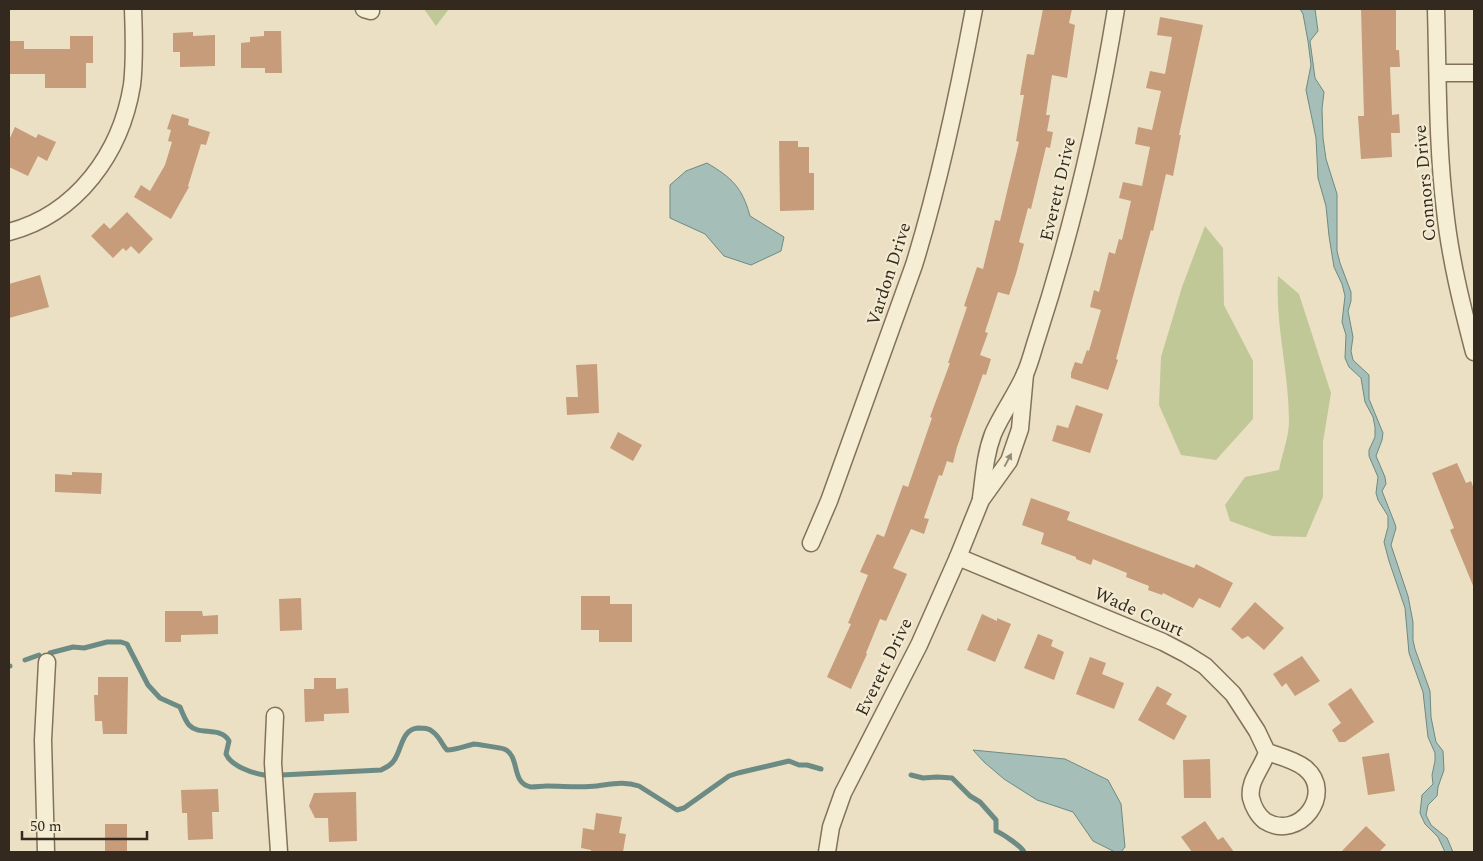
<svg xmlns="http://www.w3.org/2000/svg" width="1483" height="861" font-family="Spectral,serif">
	<rect width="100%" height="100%" fill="#ebe0c3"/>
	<!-- green -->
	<g fill="#c1c897">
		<path d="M424,9H449L436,26Z"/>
		<path d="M1205,226L1223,248L1224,305L1253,361V419L1216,460L1181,455L1159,405L1161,357L1182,287Z"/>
		<path d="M1278,276L1299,294L1331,393L1323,442V497L1306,537L1272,536L1230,521L1225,505L1245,477L1279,470C1282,454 1289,437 1289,421C1289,373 1275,324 1278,276Z"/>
	</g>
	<!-- water -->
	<g fill="#a5beb7" stroke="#6c8b84">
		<path d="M1300,9H1315L1318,31L1310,41L1315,78L1324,92L1322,109L1323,138L1326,159L1337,194V251L1340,263L1351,292V301L1348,311L1353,337L1351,351L1353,360L1369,375V399L1383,433L1382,440L1376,456L1385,477L1386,484L1382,491L1395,524L1396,528L1391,545L1408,596L1413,622V640L1415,649L1430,691L1431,717L1436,742L1443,751L1444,770L1438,787L1437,796L1428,805L1426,815L1431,825L1447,838L1453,852H1445L1438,837L1425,824L1420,813L1422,795L1433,784L1432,775L1435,761V753L1428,737L1423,692L1409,653L1405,608L1389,561L1384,542L1388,527V516L1378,500L1376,493L1378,477L1369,456V450L1375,437V427L1373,417L1365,402L1361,378L1349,367L1345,358L1346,335L1342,322L1345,296L1342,284L1334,267L1329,236L1326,206L1318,178L1316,138L1306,90L1311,65L1308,41L1303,14Z"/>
		<path d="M707,163C732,178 742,187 750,216L784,237L781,251L751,265L724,256L705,234L670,218V185L686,171Z"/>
		<path d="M973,750L1065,759L1108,780L1121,804L1125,847L1121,852H1115L1093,841L1073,812L1037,800L1004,779L984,762Z"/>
	</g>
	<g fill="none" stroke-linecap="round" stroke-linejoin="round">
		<!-- stream -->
		<g stroke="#6c8b84" stroke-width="5">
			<path d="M50,653L73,647L84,648L107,642H121L127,644L148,685L160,698L180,707C182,712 185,720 189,725C199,736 221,726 229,741L226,754C231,766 252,773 264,775"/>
			<path d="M25,660L39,655"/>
			<path d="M9,666H10"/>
			<path d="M281,775L381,770C387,767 393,764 396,757C402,746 403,729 418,728C424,728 429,728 433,732C440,737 442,745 447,750C457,750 465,746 474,744C476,744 501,748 504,749C521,756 510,783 531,787C536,787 542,786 547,786C563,786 581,788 597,786C612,784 624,781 639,786L677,810L684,808L729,776L738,773L789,761L799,765H807L821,769"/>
			<path d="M911,775L923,778L937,777L952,778L970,796L980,802L996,820V831C1003,834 1021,846 1024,852"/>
		</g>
	</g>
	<!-- building -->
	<g fill="#c69c7b">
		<path d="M1043,9H1072L1069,23L1075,25L1067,78L1052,75L1046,115H1050L1047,131L1053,132L1050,148L1046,147L1031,209L1028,208L1019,242L1024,244L1016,274L1009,295L998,292L985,332L988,333L980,355L991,359L986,375L983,374L957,447L953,463L947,461L942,476L939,475L924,518L929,519L924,534L911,529L893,568L907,574L886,621L880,619L866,653L867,654L851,689L827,677L851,624L848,623L868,575L860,572L877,534L884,537L903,485L908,487L932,418L930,417L950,363H948L967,307L964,306L977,267L983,269L995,220L1000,221L1019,142L1016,141L1024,95H1020L1027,54L1034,55Z"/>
		<path d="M1361,9H1396V50H1399L1400,67H1390L1392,115L1399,114L1400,133H1391L1392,157L1361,159L1358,116H1364Z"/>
		<path d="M1160,17L1203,25L1179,135H1181L1173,176L1166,174L1153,231L1151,230L1116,359L1118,360L1108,390L1071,378V373L1075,362L1082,364L1087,350L1089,351L1101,310L1090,307L1094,290L1099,292L1109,252L1115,254L1119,239L1122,240L1131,201L1119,198L1123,182L1142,186L1150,147L1135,144L1138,127L1152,130L1161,91L1146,88L1150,71L1165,74L1172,37L1157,35Z"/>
		<path d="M264,31H281L282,73H265V68H241V43L250,42V37L264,36Z"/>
		<path d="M193,32V36L215,35V66L180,67V52H173V33Z"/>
		<path d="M70,36H93V63H86V88H45V74H9V41H24V49H70Z"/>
		<path d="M172,114L189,119L188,125L210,132L206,145L201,144L188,186L189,187L171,219L134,197L141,185L150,191L165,165L172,142L168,141L171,130L167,129Z"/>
		<path d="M15,127L36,138L38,134L56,142L47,161L38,156L28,176L9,167V140Z"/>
		<path d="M779,141H798V147H809V173H814V210L780,211Z"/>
		<path d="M127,212L153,239L139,254L131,246L126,251L123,248L113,258L91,236L104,223L110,229Z"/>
		<path d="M40,275L49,307L9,318V284Z"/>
		<path d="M597,364L599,413L567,415L566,397H578L576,365Z"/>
		<path d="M1076,405L1103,414L1090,453L1052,441L1057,425L1068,428Z"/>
		<path d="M618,432L642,445L633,461L610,448Z"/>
		<path d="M1457,463L1466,483L1471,481L1474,489V588L1450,530L1454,528L1432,473Z"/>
		<path d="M72,472L102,473L101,494L55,492V474L72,475Z"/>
		<path d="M1031,498L1070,512L1067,520L1194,568L1196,564L1233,583L1220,608L1199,598L1193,608L1163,593L1162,595L1148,590L1149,586L1126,577L1127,573L1093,559L1091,565L1076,559V557L1041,544L1044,533L1022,525Z"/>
		<path d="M581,596H610V604H632V642H599V630H581Z"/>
		<path d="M301,598L302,630L280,631L279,599Z"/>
		<path d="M1255,602L1284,628L1264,650L1248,636L1242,639L1231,629Z"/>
		<path d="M165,611H202L203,616L218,615V634L181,635V642H165Z"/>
		<path d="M982,614L997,621V618L1011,624L995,662L967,650Z"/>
		<path d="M1038,634L1053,640L1051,646L1064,652L1054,680L1024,668Z"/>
		<path d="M1302,656L1320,681L1295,696L1286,683L1282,687L1273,674Z"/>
		<path d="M1090,657L1106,663L1102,674L1124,683L1114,709L1076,694Z"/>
		<path d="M98,677H128L127,734H103L102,721H95L94,695H98Z"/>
		<path d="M314,678H336V689L348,688L349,713L324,714V721L305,722L304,689H314Z"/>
		<path d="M1157,686L1172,694L1166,704L1187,716L1174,740L1138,720Z"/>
		<path d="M1351,688L1374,722L1345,742H1339L1332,730L1341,723L1328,704Z"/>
		<path d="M1389,753L1395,791L1368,795L1362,757Z"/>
		<path d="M1210,759L1211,798H1184L1183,760Z"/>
		<path d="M218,789L219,812H212L213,839L188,840L187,813H182L181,790Z"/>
		<path d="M356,792L357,841L329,842L328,818H315L309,806L314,793Z"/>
		<path d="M596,813L622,817L619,833L626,834L623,852H591V850L581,848L583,828L594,830Z"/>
		<path d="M1205,821L1218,840L1223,837L1234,852H1192L1181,837Z"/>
		<rect x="105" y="824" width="22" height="28"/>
		<path d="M1366,826L1386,845L1379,852H1341Z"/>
	</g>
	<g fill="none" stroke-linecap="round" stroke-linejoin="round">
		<defs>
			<g id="street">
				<path d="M364,9L371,11"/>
				<path d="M1436,9C1438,76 1437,144 1445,210C1450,258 1462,306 1474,352"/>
				<path d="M1438,73H1474"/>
				<path d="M9,232C77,214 121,153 132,85C135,60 134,34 133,9"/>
				<path d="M981,498C984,476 985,455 993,434C1002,413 1016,395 1025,374C1030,363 1033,350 1037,338C1072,230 1098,120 1116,9"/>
				<path d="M811,543L829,501L914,265C940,181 958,95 974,9"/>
				<path d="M958,557L1163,642L1186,654L1205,666L1233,694L1257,731L1267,752C1263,767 1248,781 1251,798C1253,806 1258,816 1265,821C1299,842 1336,793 1305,768C1295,760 1279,756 1267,752"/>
				<path d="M275,716L273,763L279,852"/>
				<path d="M46,852L43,740L47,662"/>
				<path d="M827,852L831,827L843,793L919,645L958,557L981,500L1009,461L1020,429L1025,374"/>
			</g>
		</defs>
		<!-- street casing -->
		<use href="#street" stroke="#83725b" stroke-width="19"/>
		<!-- street -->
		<use href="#street" stroke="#f6edd5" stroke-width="16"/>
	</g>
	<!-- one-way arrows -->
	<defs><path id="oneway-solid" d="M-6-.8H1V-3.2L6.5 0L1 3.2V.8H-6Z" transform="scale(1.25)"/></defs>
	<use fill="#958b7a" href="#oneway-solid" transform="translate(1008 460) rotate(-62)"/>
	<g text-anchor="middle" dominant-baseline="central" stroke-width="4.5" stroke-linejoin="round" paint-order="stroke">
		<!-- street labels -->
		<g font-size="18" fill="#34291e" stroke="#f3ead2">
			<text transform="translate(1425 183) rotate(-95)">Connors Drive</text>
			<text transform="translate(1058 189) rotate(-77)">Everett Drive</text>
			<text transform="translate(889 274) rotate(-72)">Vardon Drive</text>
			<text transform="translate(1139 612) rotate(24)">Wade Court</text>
			<text transform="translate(884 667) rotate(-64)">Everett Drive</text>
		</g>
	</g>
	<!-- border -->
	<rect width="1483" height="861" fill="none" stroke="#34291e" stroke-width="20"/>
	<!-- scale -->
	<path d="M22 831v8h125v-8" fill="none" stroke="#34291e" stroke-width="2.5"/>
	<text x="30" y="831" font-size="15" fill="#34291e" stroke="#f3ead2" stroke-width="4" paint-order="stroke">50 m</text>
</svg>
